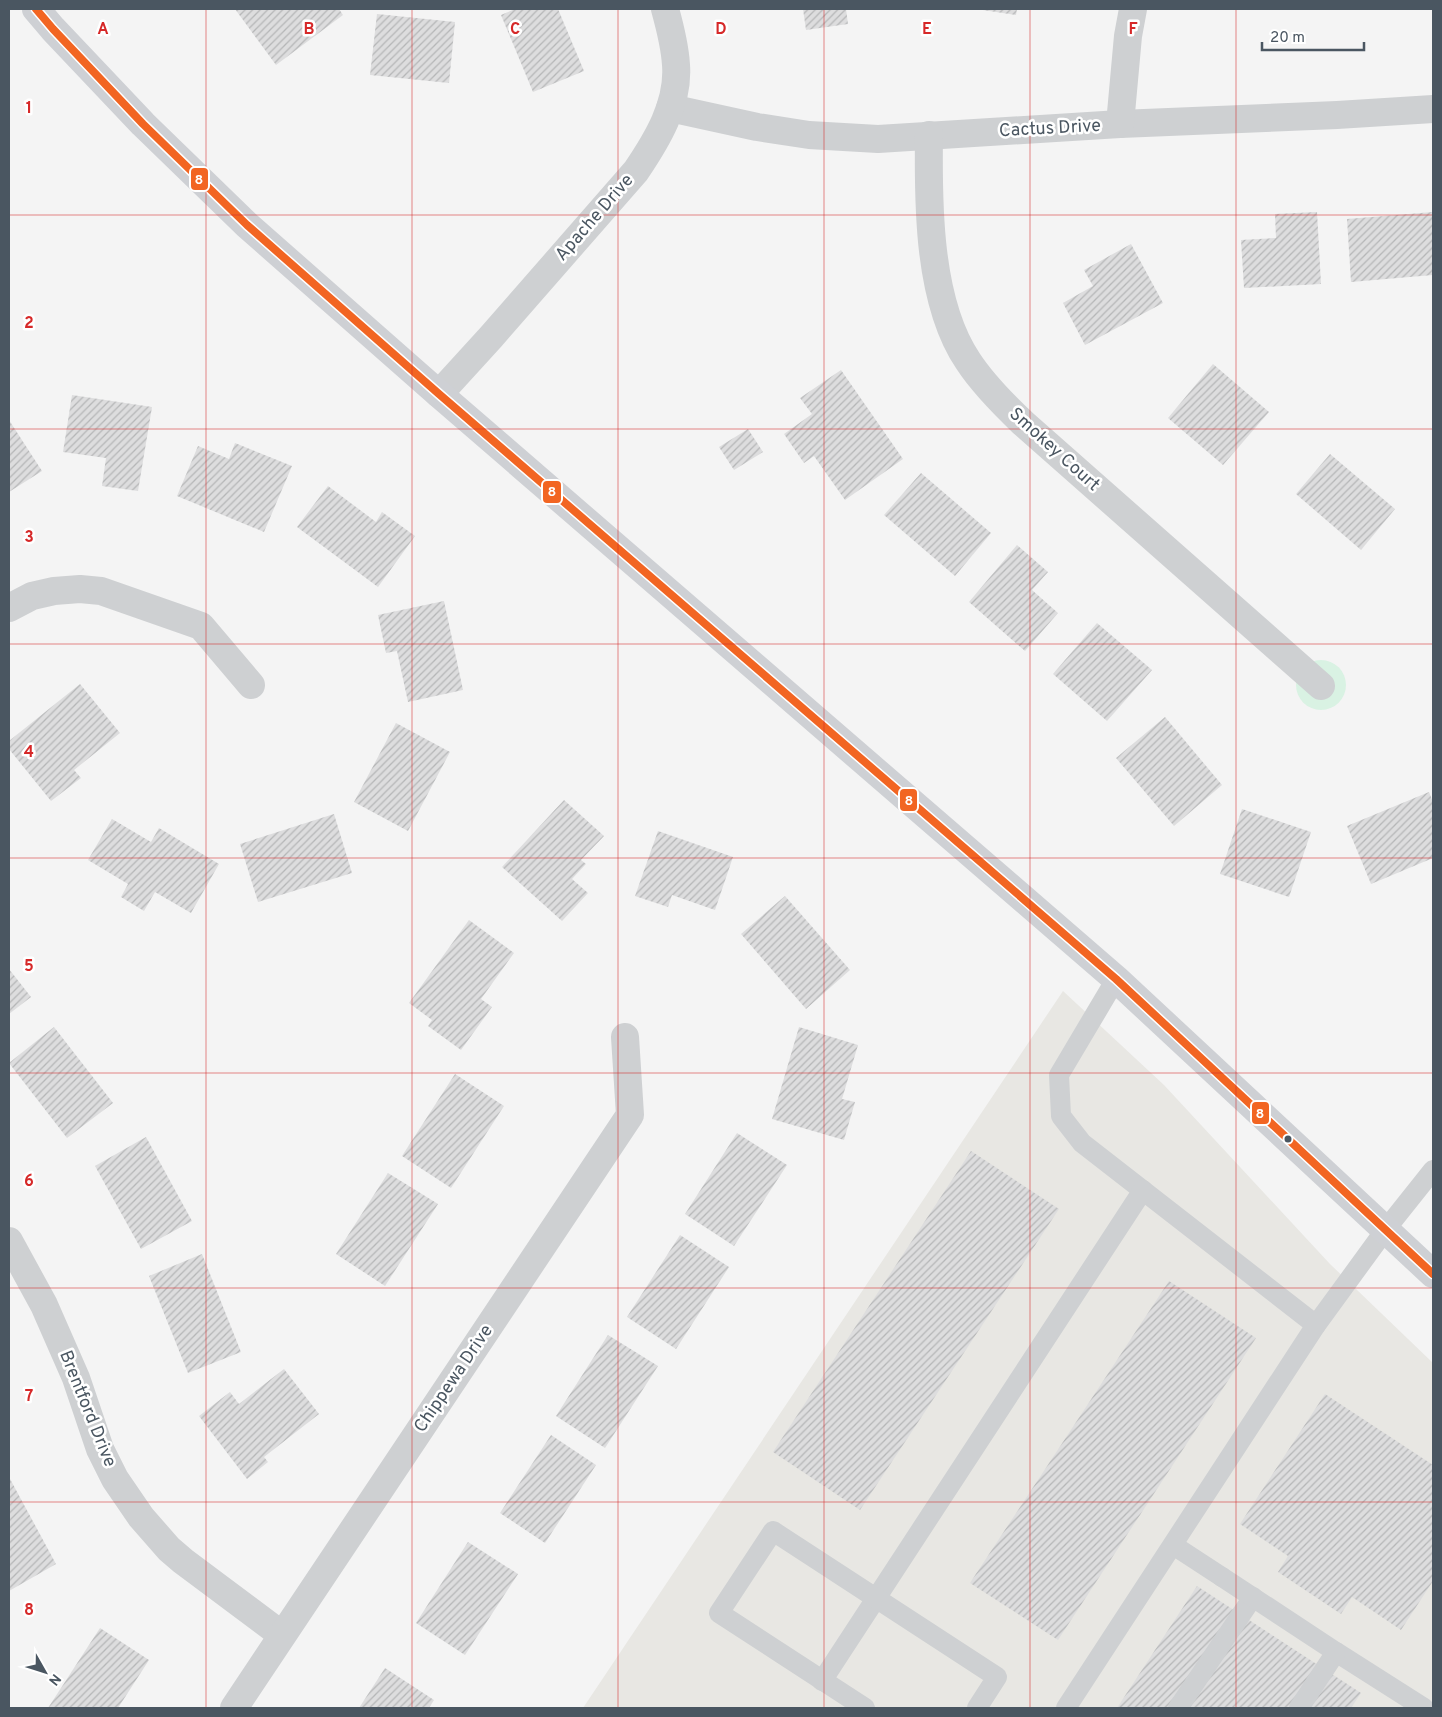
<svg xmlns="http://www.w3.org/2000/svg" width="1442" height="1717" font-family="Overpass,sans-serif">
	<defs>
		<pattern id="building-hatch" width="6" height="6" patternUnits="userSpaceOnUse" patternTransform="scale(1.25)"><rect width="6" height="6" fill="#ddddde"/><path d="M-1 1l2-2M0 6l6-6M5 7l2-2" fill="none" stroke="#b5b6b7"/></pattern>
	</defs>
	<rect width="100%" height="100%" fill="#f4f4f4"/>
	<!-- commercial -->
	<path fill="#e8e7e3" d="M1063,991L1164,1085L1330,1264L1433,1363V1703L1430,1708H583Z"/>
	<!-- grass -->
	<circle fill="#d9f2e3" cx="1321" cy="685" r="25"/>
	<!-- building -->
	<g fill="url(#building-hatch)">
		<path d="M235,9H339L343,15L276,65Z"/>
		<path d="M515,9H558L584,71L533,92L501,15Z"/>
		<path d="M803,9H846L848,24L806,30Z"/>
		<path d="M976,9H1017L1016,15Z"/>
		<path d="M377,14L455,22L449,83L370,75Z"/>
		<path d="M1317,212L1321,284L1244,288L1241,240L1276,238L1275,214Z"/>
		<path d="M1433,212V275L1351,282L1347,219Z"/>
		<path d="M1131,244L1163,303L1085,345L1063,303L1093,286L1084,270Z"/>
		<path d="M1213,364L1269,412L1223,465L1168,418Z"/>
		<path d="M841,370L903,459L845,500L814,456L804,463L784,434L812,414L800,398Z"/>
		<path d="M72,395L152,407L138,491L102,486L106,458L63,452Z"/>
		<path d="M9,420L42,471L9,492Z"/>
		<path d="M748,429L763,452L734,470L719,447Z"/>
		<path d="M235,443L292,466L264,532L177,496L198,446L229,459Z"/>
		<path d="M1330,454L1395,509L1361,550L1296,494Z"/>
		<path d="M921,473L991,533L955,576L884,515Z"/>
		<path d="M328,486L376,522L382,512L415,536L378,587L297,527Z"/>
		<path d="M1017,545L1048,572L1032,590L1058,613L1025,651L969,602Z"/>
		<path d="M444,601L463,690L408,702L397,651L386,653L378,615Z"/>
		<path d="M1097,623L1152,670L1107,721L1053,674Z"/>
		<path d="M80,684L120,733L74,770L81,778L51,801L9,749V741Z"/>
		<path d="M1165,717L1222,785L1174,826L1116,758Z"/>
		<path d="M396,723L450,752L408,831L354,802Z"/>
		<path d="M1429,792L1433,802V858L1371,884L1347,826Z"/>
		<path d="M564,800L604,836L581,860L586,864L572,879L588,893L562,921L502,867Z"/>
		<path d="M1242,809L1311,832L1289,897L1220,874Z"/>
		<path d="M334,814L352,873L258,902L240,844Z"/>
		<path d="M112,819L151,842L159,828L219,864L191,913L155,892L144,911L121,897L128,884L88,860Z"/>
		<path d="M658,831L733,857L715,910L672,895L668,907L635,896Z"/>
		<path d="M785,896L850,970L806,1009L741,934Z"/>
		<path d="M469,920L514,953L481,999L492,1007L461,1050L428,1026L432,1020L409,1003Z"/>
		<path d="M9,969L31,997L9,1014Z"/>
		<path d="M54,1027L113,1103L67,1138L9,1063Z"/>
		<path d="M799,1027L858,1045L842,1099L855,1102L844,1140L772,1119Z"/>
		<path d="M455,1074L504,1106L451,1188L402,1156Z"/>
		<path d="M737,1133L787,1165L734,1246L685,1214Z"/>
		<path d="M146,1137L192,1221L141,1249L95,1166Z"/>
		<path d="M971,1151L1059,1209L860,1510L773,1452Z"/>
		<path d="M388,1173L438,1204L385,1286L336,1254Z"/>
		<path d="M680,1235L729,1267L676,1349L627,1317Z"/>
		<path d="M202,1254L241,1352L188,1373L149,1276Z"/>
		<path d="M1169,1281L1256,1338L1058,1640L970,1583Z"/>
		<path d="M608,1335L658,1366L605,1448L556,1416Z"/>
		<path d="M284,1369L319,1414L264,1457L268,1462L247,1479L199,1416L230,1392L239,1404Z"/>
		<path d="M1325,1394L1433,1465V1581L1401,1630L1352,1597L1341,1614L1278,1572L1288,1556L1240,1524Z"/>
		<path d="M551,1435L596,1465L545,1543L500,1513Z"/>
		<path d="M9,1477L56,1564L9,1591Z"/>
		<path d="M468,1542L518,1574L465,1655L416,1623Z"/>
		<path d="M1197,1586L1361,1693L1351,1708H1117Z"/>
		<path d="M100,1628L149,1660L118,1708H48Z"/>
		<path d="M385,1668L434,1700L429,1708H359Z"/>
	</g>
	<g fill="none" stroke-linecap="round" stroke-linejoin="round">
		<!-- lane -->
		<g stroke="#ced0d2" stroke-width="20">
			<path d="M1116,979L1059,1075L1061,1116L1082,1143L1316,1325"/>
			<path d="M1173,1545L1222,1577"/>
			<path d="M822,1681L1143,1190"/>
			<path d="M865,1708L719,1613L773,1531L997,1677L977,1708"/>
			<path d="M1066,1708L1316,1325L1386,1229L1433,1170"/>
			<path d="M1178,1708L1253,1597"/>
			<path d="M1299,1708L1336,1652L1424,1708"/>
		</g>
		<!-- street -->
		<g stroke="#ced0d2" stroke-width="28">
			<path d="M670,108L757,127L809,135L878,139L1120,124L1337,115L1433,109"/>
			<path d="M1120,124L1128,36L1133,9"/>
			<path d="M929,135C928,204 928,302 968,361C983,384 1003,404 1023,423L1321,686"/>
			<path d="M439,394L491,337L636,171C657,140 679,104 676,65C675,47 670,27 665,9"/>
			<path d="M9,608L32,596L54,591L80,589L101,591L201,626L251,685"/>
			<path d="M9,1241L44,1305L76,1378L100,1449L115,1479L141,1517L169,1549L183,1561L282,1635"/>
			<path d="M234,1708L630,1115L625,1037"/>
		</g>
		<!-- secondary -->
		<path stroke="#ced0d4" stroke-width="28" d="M36,9L53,29L143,124L247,225L439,394L1116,979L1433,1274"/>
		<!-- lane-bridge -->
		<path stroke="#ced0d2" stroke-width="20" d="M1222,1577L1336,1652"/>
		<defs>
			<path id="bus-1" d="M36,9L53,29L143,124L247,225L439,394L1116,979L1433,1274"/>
		</defs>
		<!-- bus-1 casing -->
		<use href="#bus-1" stroke="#fff" stroke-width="11"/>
		<!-- bus-1 -->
		<use href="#bus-1" stroke="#f26522" stroke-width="8"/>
	</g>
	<!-- grid -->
	<path fill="none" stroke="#d62828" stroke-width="1" stroke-opacity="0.55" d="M206,9V1708M412,9V1708M618,9V1708M824,9V1708M1030,9V1708M1236,9V1708M9,215H1433M9,429H1433M9,644H1433M9,858H1433M9,1073H1433M9,1288H1433M9,1502H1433"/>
	<!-- markers -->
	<circle fill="#4a5661" stroke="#fff" stroke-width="2" cx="1288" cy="1139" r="4.5"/>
	<g text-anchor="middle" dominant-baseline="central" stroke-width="5" stroke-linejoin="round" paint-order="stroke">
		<!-- street labels -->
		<g font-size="18" fill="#4a5661" stroke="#fff">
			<text transform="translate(1050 129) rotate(-3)">Cactus Drive</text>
			<text transform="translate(595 218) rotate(-49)">Apache Drive</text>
			<text transform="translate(1054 450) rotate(42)">Smokey Court</text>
			<text transform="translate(454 1379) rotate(-56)">Chippewa Drive</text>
			<text transform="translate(87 1409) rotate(68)">Brentford Drive</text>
		</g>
	</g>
	<g font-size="16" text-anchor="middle" font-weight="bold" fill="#d62828" stroke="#fff" stroke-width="5" stroke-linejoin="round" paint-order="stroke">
		<text x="103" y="34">A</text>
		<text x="309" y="34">B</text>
		<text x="515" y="34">C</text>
		<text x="721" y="34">D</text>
		<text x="927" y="34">E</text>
		<text x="1133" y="34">F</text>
		<text x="29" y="113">1</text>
		<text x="29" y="328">2</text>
		<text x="29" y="542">3</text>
		<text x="29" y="757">4</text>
		<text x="29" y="971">5</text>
		<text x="29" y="1186">6</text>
		<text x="29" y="1401">7</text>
		<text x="29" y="1615">8</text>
	</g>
	<g stroke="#fff" stroke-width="2">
		<rect x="190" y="167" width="19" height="24" rx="5" fill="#f26522"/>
		<rect x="542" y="480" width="20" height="24" rx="5" fill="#f26522"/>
		<rect x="899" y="788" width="19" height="24" rx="5" fill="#f26522"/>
		<rect x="1251" y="1101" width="19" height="24" rx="5" fill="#f26522"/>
	</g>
	<g font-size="14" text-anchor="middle" font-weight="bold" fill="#fff">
		<text x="199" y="184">8</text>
		<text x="552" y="496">8</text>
		<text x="909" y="805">8</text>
		<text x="1260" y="1118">8</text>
	</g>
	<!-- border -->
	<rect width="1442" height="1717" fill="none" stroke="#4a5661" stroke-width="20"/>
	<!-- north arrow -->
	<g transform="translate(45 1672) rotate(129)" stroke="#ffffff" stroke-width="4" paint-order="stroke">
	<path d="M0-4L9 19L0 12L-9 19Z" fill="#4a5661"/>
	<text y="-8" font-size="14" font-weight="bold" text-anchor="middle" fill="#4a5661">N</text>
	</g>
	<!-- scale -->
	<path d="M1262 42v8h102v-8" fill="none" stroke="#4a5661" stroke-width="2.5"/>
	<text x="1270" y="42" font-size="15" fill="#4a5661" stroke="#ffffff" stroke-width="4" paint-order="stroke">20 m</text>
</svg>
